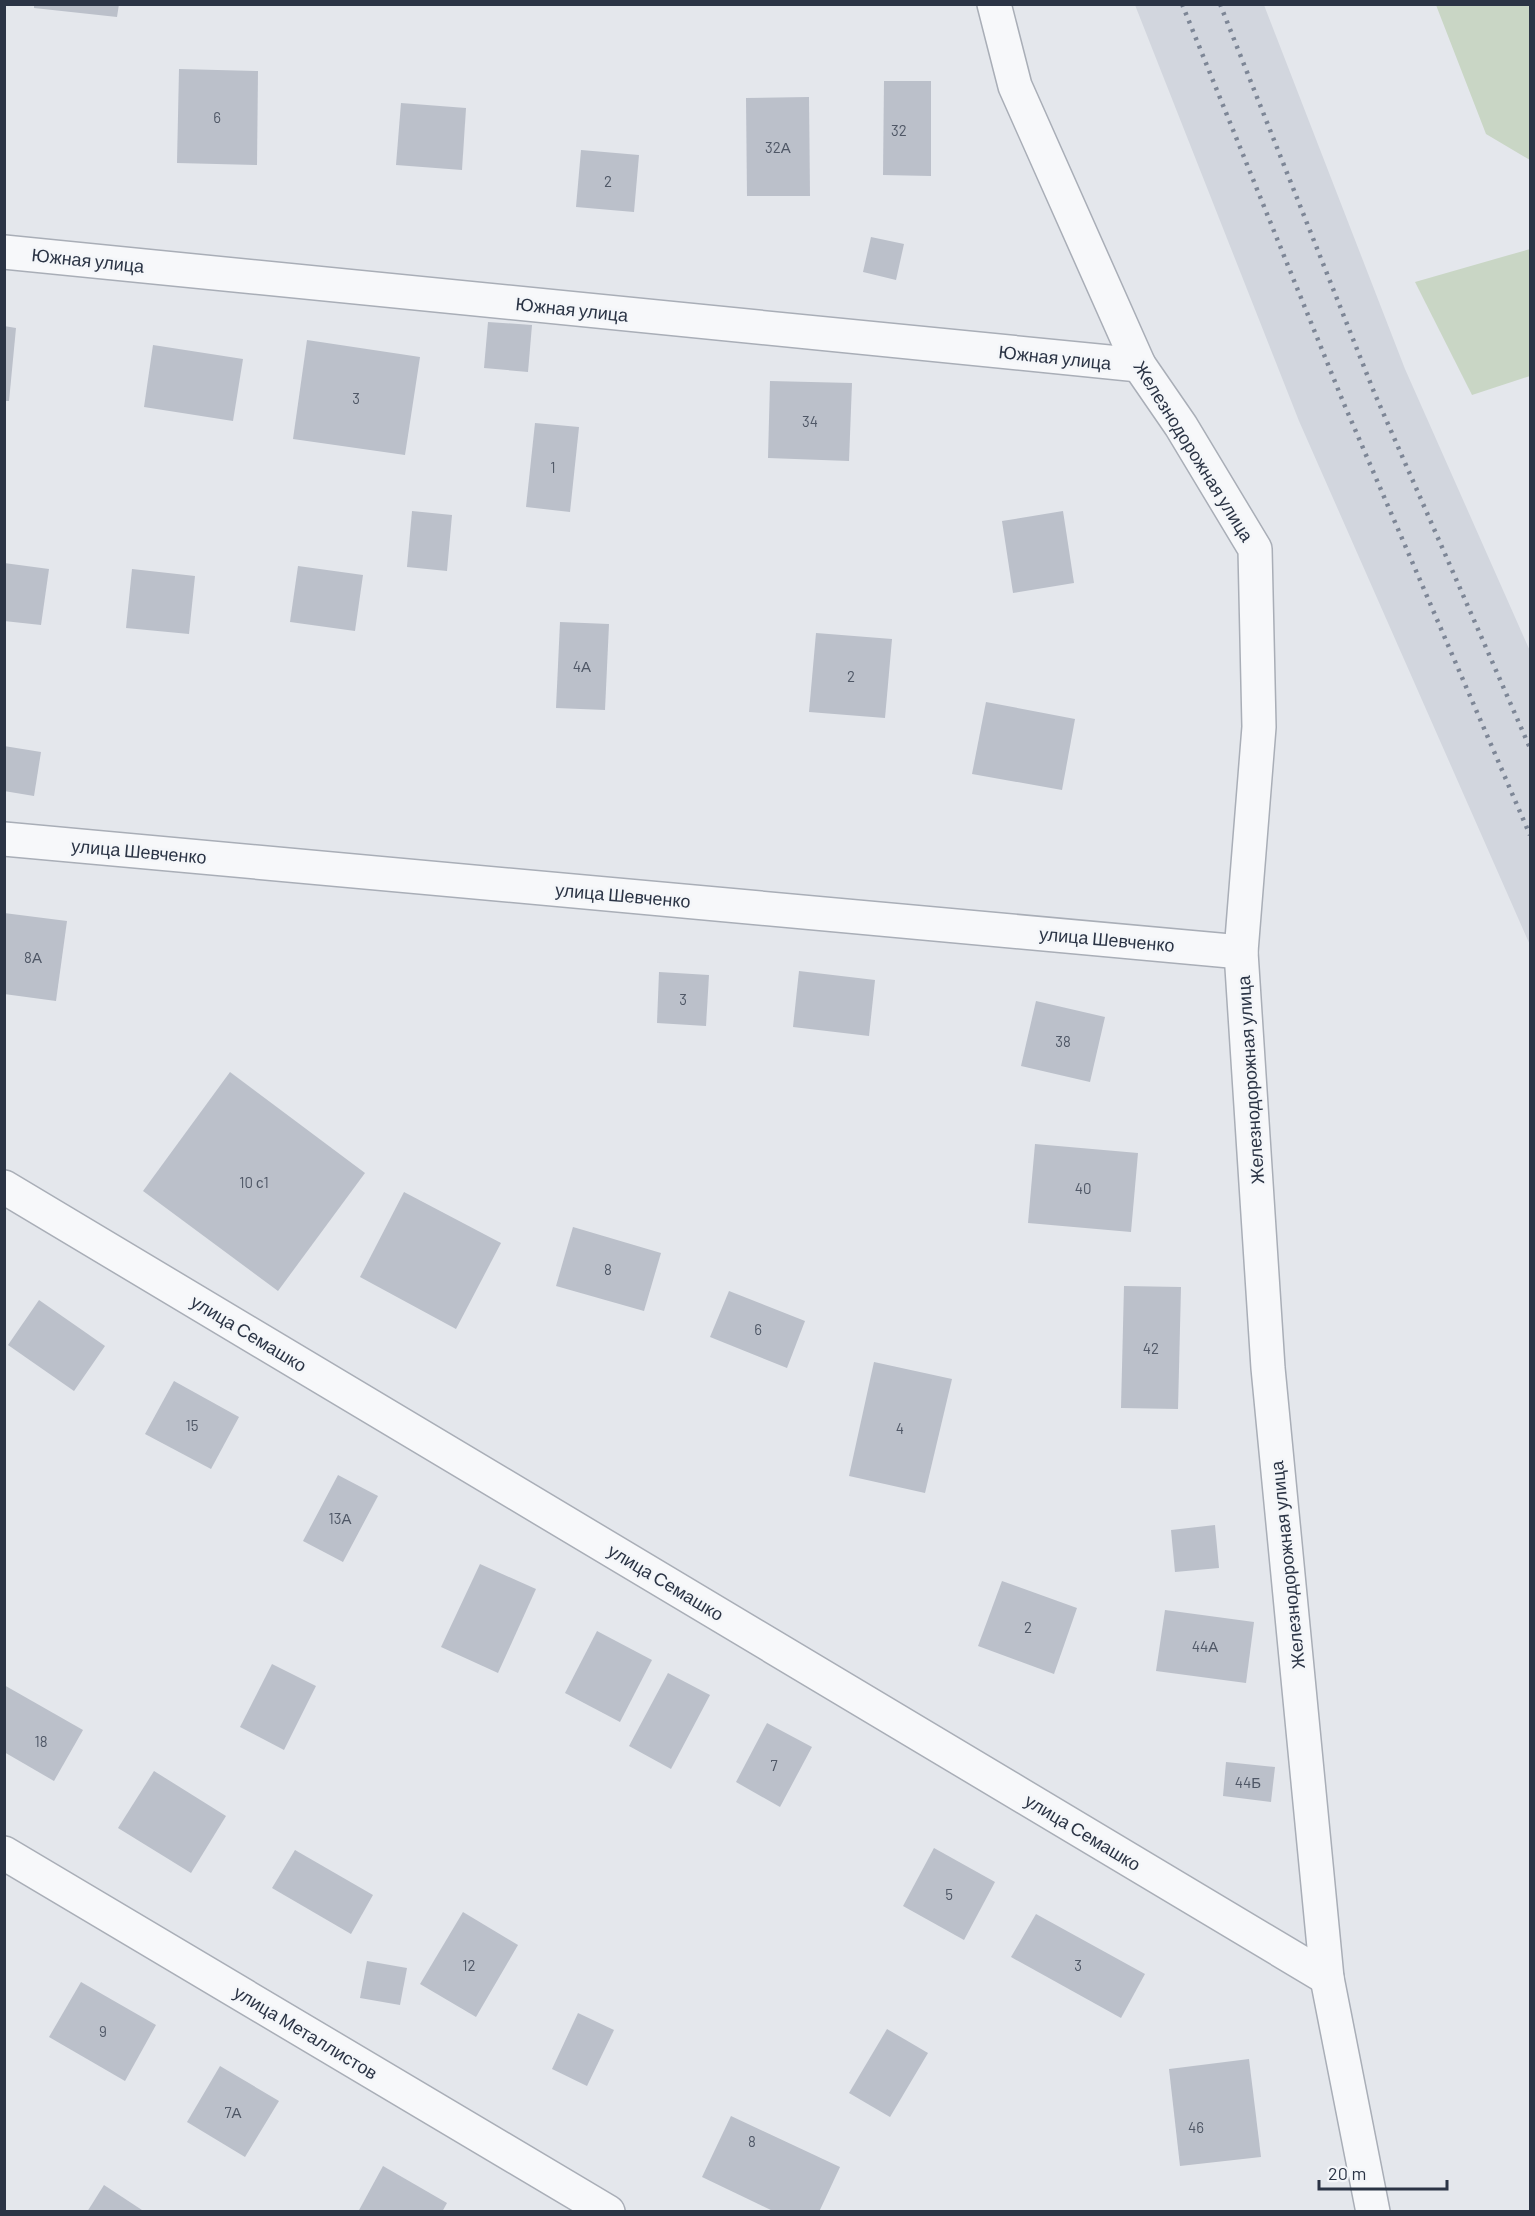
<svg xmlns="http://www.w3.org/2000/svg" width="1535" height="2216" font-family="Barlow,sans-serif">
	<rect width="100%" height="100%" fill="#e4e7ec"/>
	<!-- built -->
	<path fill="#d2d6de" d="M1135,5H1264L1405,369L1530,651V945L1299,421Z"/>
	<!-- green -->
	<g fill="#c9d6c5">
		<path d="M1436,5H1530V166V160L1486,134Z"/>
		<path d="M1530,249V376L1472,395L1415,282Z"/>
	</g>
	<!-- building -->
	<g fill="#bbc0ca">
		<path d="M34,4H119L117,17L34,8Z"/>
		<path d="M179,69L258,71L257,165L177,163Z"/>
		<path d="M884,81H931V176L883,175Z"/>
		<path d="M809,97L810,196H747L746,98Z"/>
		<path d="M401,103L466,108L462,170L396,165Z"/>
		<path d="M581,150L639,155L634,212L576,207Z"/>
		<path d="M871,237L904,244L896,280L863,272Z"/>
		<path d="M488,322L532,325L528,372L484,368Z"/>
		<path d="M4,326L16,328L9,401H4Z"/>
		<path d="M307,340L420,357L405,455L293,439Z"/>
		<path d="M153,345L243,359L233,421L144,407Z"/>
		<path d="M770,381L852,383L849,461L768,458Z"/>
		<path d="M535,423L579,427L570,512L526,507Z"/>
		<path d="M412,511L452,515L447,571L407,567Z"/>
		<path d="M1063,511L1074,583L1013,593L1002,521Z"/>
		<path d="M4,563L49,569L41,625L4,621Z"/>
		<path d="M298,566L363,575L355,631L290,622Z"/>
		<path d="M132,569L195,576L189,634L126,628Z"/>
		<path d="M560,622L609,624L605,710L556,708Z"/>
		<path d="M816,633L892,639L885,718L809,712Z"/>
		<path d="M986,702L1075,719L1062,790L972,774Z"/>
		<path d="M4,746L41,752L34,796L4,791Z"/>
		<path d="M4,913L67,921L56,1001L4,994Z"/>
		<path d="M799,971L875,980L869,1036L793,1027Z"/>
		<path d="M659,972L709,975L706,1026L657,1023Z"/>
		<path d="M1036,1001L1105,1017L1090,1082L1021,1066Z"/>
		<path d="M230,1072L365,1173L278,1291L143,1191Z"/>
		<path d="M1035,1144L1138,1153L1131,1232L1028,1223Z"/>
		<path d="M404,1192L501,1243L456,1329L360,1277Z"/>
		<path d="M573,1227L661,1253L644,1311L556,1286Z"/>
		<path d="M1124,1286L1181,1287L1178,1409L1121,1408Z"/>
		<path d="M729,1291L805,1321L787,1368L710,1337Z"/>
		<path d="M39,1300L105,1346L74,1391L8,1345Z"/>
		<path d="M874,1362L952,1379L925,1493L849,1476Z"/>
		<path d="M174,1381L239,1417L211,1469L145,1434Z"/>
		<path d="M338,1475L378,1496L343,1562L303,1541Z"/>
		<path d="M1215,1525L1219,1568L1175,1572L1171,1530Z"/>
		<path d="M480,1564L536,1589L498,1673L441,1647Z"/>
		<path d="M1002,1581L1077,1608L1054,1674L978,1646Z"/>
		<path d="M1165,1610L1254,1622L1246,1683L1156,1671Z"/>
		<path d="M597,1631L652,1660L620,1722L565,1693Z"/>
		<path d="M272,1664L316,1686L284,1750L240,1727Z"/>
		<path d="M668,1673L710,1695L671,1769L629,1746Z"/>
		<path d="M4,1685L83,1730L54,1781L4,1752Z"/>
		<path d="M767,1723L812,1747L780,1807L736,1782Z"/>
		<path d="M1226,1762L1275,1767L1271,1802L1223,1796Z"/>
		<path d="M154,1771L226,1816L191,1873L118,1828Z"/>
		<path d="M934,1848L995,1882L964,1940L903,1906Z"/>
		<path d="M295,1850L373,1895L351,1934L272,1888Z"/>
		<path d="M463,1912L518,1945L476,2017L420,1984Z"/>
		<path d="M1036,1914L1145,1974L1121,2018L1011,1957Z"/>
		<path d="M367,1961L407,1968L400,2005L360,1998Z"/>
		<path d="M81,1982L156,2025L125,2081L49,2037Z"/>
		<path d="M578,2013L614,2030L587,2086L552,2069Z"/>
		<path d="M887,2029L928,2053L890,2117L849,2093Z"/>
		<path d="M1249,2059L1261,2157L1180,2166L1169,2069Z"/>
		<path d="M220,2066L279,2101L245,2157L187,2122Z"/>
		<path d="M731,2116L840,2167L819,2212H775L702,2177Z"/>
		<path d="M383,2166L447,2203L442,2212H358Z"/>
		<path d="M104,2185L145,2212H87Z"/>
	</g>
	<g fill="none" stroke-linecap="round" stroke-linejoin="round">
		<defs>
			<g id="street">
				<path d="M994,4L1015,86L1139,365L1181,426L1255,549L1259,727L1241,952L1268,1368L1327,1978L1373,2212"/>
				<path d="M4,252L1139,365"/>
				<path d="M4,839L1241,952"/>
				<path d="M4,1187L1327,1978"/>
				<path d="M4,1853L608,2212"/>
			</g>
		</defs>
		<!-- street casing -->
		<use href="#street" stroke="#a9aeb7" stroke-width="36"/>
		<!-- street -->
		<use href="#street" stroke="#f7f8fa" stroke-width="33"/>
		<!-- rail -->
		<g stroke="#7d8696" stroke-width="4.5" stroke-dasharray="3 6" stroke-linecap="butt">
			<path d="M1182,4L1344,404L1530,835"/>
			<path d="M1220,4L1374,392L1530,748"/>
		</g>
	</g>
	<g text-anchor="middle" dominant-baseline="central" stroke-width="5" stroke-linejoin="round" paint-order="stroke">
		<!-- number labels -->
		<g font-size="15" fill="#4f5766">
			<text x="217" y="117">6</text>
			<text x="899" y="130">32</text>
			<text x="778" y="147">32А</text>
			<text x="608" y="181">2</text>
			<text x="356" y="398">3</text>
			<text x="810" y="421">34</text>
			<text x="553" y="467">1</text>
			<text x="582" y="666">4А</text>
			<text x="851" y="676">2</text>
			<text x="33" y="957">8А</text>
			<text x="683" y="999">3</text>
			<text x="1063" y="1041">38</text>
			<text x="254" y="1182">10 с1</text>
			<text x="1083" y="1188">40</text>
			<text x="608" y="1269">8</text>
			<text x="758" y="1329">6</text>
			<text x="1151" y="1348">42</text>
			<text x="192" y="1425">15</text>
			<text x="900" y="1428">4</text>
			<text x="340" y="1518">13А</text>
			<text x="1028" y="1627">2</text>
			<text x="1205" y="1646">44А</text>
			<text x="41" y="1741">18</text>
			<text x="774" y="1765">7</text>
			<text x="1248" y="1782">44Б</text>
			<text x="949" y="1894">5</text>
			<text x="469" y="1965">12</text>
			<text x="1078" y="1965">3</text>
			<text x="103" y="2031">9</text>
			<text x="233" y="2112">7А</text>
			<text x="1196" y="2127">46</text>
			<text x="752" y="2141">8</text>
		</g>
		<!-- street labels -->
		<g font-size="18" fill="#2b3445" stroke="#f4f6f9">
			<text transform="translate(88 260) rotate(6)">Южная улица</text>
			<text transform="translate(572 309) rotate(6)">Южная улица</text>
			<text transform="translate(1055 357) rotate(6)">Южная улица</text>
			<text transform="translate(1194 451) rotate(58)">Железнодорожная улица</text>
			<text transform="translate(139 851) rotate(5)">улица Шевченко</text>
			<text transform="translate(623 895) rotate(5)">улица Шевченко</text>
			<text transform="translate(1107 939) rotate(5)">улица Шевченко</text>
			<text transform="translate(1250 1080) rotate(-94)">Железнодорожная улица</text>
			<text transform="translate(249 1333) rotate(31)">улица Семашко</text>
			<text transform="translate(1287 1565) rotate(-96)">Железнодорожная улица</text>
			<text transform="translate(666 1582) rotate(31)">улица Семашко</text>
			<text transform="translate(1083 1832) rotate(31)">улица Семашко</text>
			<text transform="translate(306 2032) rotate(31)">улица Металлистов</text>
		</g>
	</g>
	<!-- border -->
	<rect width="1535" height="2216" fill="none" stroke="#2b3445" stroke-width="12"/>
	<!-- scale -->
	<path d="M1319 2180v9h128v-9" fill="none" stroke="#2b3445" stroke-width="3"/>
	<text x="1328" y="2180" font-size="18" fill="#2b3445" stroke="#f4f6f9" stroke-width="4.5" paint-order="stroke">20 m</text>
</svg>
